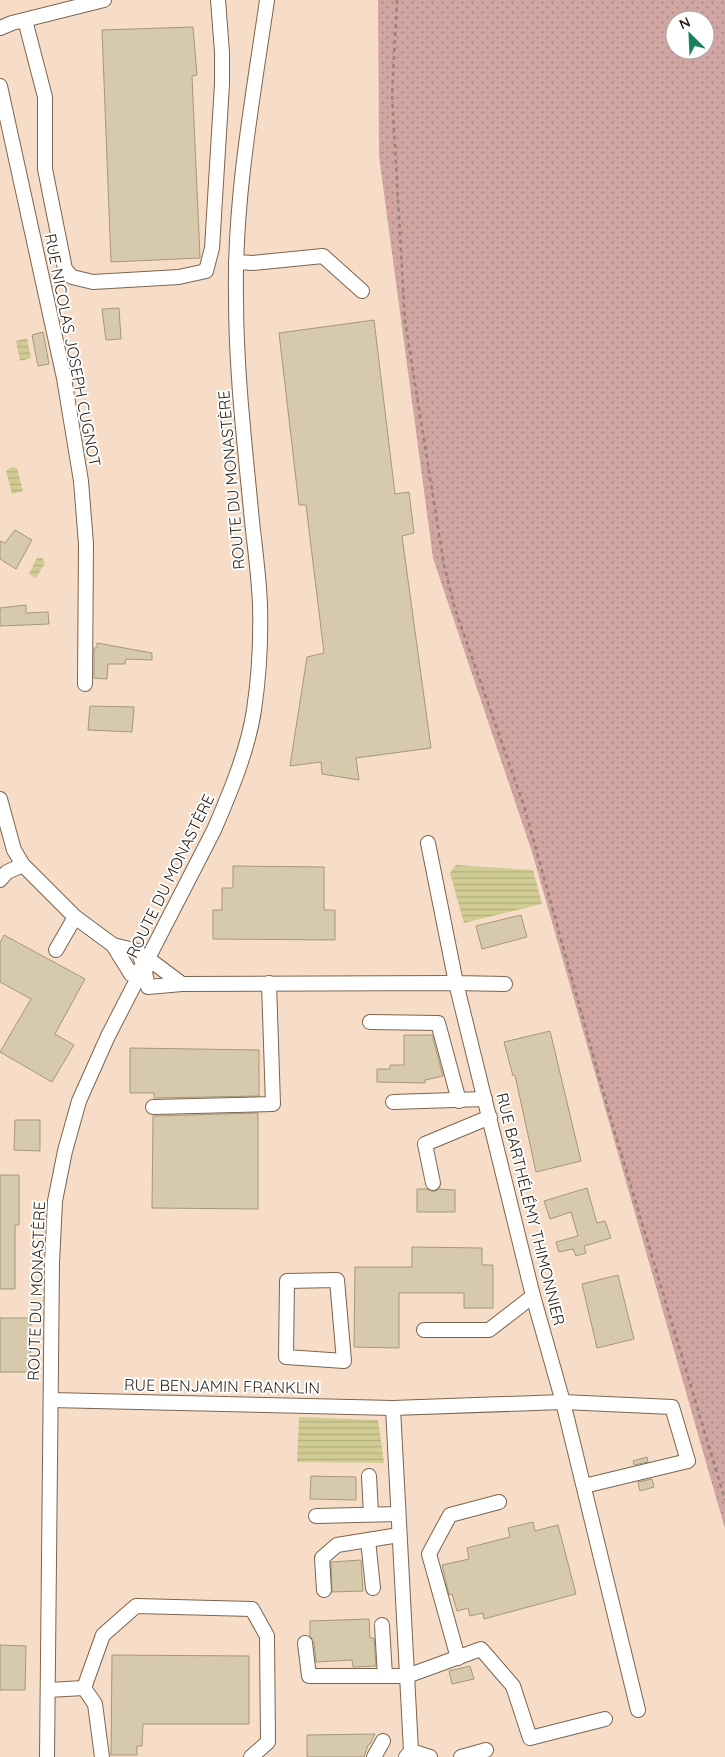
<svg xmlns="http://www.w3.org/2000/svg" width="725" height="1757" font-family="Quicksand,sans-serif">
	<defs>
		<pattern id="grass-dots" width="8" height="8" patternUnits="userSpaceOnUse" patternTransform="scale(1.25)"><rect width="8" height="8" fill="#d1a5a1"/><path d="M2 2h.1M6 6h.1" fill="none" stroke="#aa8682" stroke-width="1.8" stroke-linecap="round"/></pattern>
		<pattern id="water-rules" width="6" height="5" patternUnits="userSpaceOnUse" patternTransform="scale(1.25)"><rect width="6" height="5" fill="#d0cc93"/><path d="M0 2.5h6" fill="none" stroke="#b3af7e"/></pattern>
	</defs>
	<rect width="100%" height="100%" fill="#f7ddc7"/>
	<!-- grass -->
	<path fill="url(#grass-dots)" fill-rule="evenodd" d="M378,0H725V1529L532,852L433,558L379,156ZM675,20H705V50H675Z"/>
	<!-- water -->
	<g fill="url(#water-rules)">
		<path d="M27,338L31,358L20,361L16,341Z"/>
		<path d="M11,467L17,468L23,491L12,494L6,471Z"/>
		<path d="M37,558H42L45,563L36,578L29,574Z"/>
		<path d="M456,865L533,870L542,904L464,923L450,873Z"/>
		<path d="M299,1417L378,1420L384,1463L297,1462Z"/>
	</g>
	<!-- building -->
	<g fill="#d7c9ac" stroke="#a4977b">
		<path d="M193,27L197,75L192,76L200,258L111,262L102,30Z"/>
		<path d="M119,308L121,339L106,340L102,309Z"/>
		<path d="M374,320L395,494L409,492L414,533L402,536L431,748L356,758L359,780L322,774L321,762L290,766L307,657L324,653L306,505H299L279,333Z"/>
		<path d="M43,332L49,364L38,366L32,335Z"/>
		<path d="M15,530L32,540L16,569L0,559V541L5,543Z"/>
		<path d="M26,605V613L48,612L49,624L0,626V608Z"/>
		<path d="M97,643L152,653V660L126,659L125,664H108L107,679L94,678V648H97Z"/>
		<path d="M90,706L134,707L132,732L88,730Z"/>
		<path d="M233,866L324,867V910H335V940L213,939V910H222V888H233Z"/>
		<path d="M521,915L527,937L482,949L476,926Z"/>
		<path d="M4,935L85,979L55,1034L74,1045L52,1082L0,1052L31,999L0,982V943Z"/>
		<path d="M550,1031L581,1161L536,1172L515,1075L513,1076L504,1042Z"/>
		<path d="M404,1035H432L443,1076L425,1080V1083L377,1082V1069H390V1065H404Z"/>
		<path d="M130,1048L259,1050V1096L154,1098V1093H130Z"/>
		<path d="M258,1113V1209L152,1208L153,1116Z"/>
		<path d="M15,1120H40V1151L14,1150Z"/>
		<path d="M0,1175H19V1225H15V1289H0Z"/>
		<path d="M587,1188L597,1223L605,1221L611,1238L584,1246L586,1253L576,1256L573,1249L559,1252L556,1242L578,1236L571,1212L550,1219L544,1201Z"/>
		<path d="M417,1189H427L434,1192L439,1189L455,1190V1212H417Z"/>
		<path d="M412,1247L482,1248V1265H493V1308H464V1293H399V1348L354,1347L355,1267H412Z"/>
		<path d="M618,1275L634,1339L597,1348L582,1284Z"/>
		<path d="M0,1318H31L30,1372H0Z"/>
		<path d="M647,1457L648,1462L634,1465L633,1461Z"/>
		<path d="M311,1476L356,1477V1500L310,1499Z"/>
		<path d="M652,1479L654,1487L640,1491L638,1482Z"/>
		<path d="M533,1522L535,1531L558,1525L576,1594L484,1619L483,1613L470,1616L468,1608L457,1611L452,1594L449,1595L442,1565L469,1559L467,1548L510,1537L508,1528Z"/>
		<path d="M361,1560L363,1591L332,1592L331,1562Z"/>
		<path d="M369,1619L370,1638H374L376,1666L353,1667L352,1660L316,1662L314,1642L310,1636V1621Z"/>
		<path d="M0,1645L26,1646L25,1690H0Z"/>
		<path d="M112,1655L249,1656V1724H143L142,1746H137V1755H111Z"/>
		<path d="M470,1666L474,1679L452,1684L449,1671Z"/>
		<path d="M375,1734L370,1744L368,1745L364,1757H307V1735Z"/>
	</g>
	<g fill="none" stroke-linecap="round" stroke-linejoin="round">
		<defs>
			<g id="minor">
				<path d="M25,20L45,97V169L65,269L72,277L93,282L179,277L206,271L212,248L222,84V52L218,0"/>
				<path d="M0,28L12,23L104,0"/>
				<path d="M0,86L64,378L81,481L86,544L85,684"/>
				<path d="M236,262L253,263L323,256L362,291"/>
				<path d="M0,799L14,850L23,865L75,917L113,945L131,974L154,963L182,984"/>
				<path d="M428,843L456,983L505,984"/>
				<path d="M0,880L7,872L23,865"/>
				<path d="M113,945L138,951L144,967L148,987L182,984L456,983L533,1296L563,1402L638,1710"/>
				<path d="M56,950L75,917"/>
				<path d="M370,1022L438,1023L459,1101"/>
				<path d="M393,1102L485,1099"/>
				<path d="M153,1107L273,1104L269,983"/>
				<path d="M433,1183L425,1144L490,1117"/>
				<path d="M337,1280L344,1361L286,1357L287,1281Z"/>
				<path d="M424,1330H489L533,1296"/>
				<path d="M51,1400L393,1408L563,1402L672,1407L688,1461L584,1486"/>
				<path d="M393,1408L411,1751L406,1757"/>
				<path d="M369,1476L371,1514"/>
				<path d="M316,1516L398,1514"/>
				<path d="M368,1540L373,1588"/>
				<path d="M324,1590L322,1558L337,1545L399,1535"/>
				<path d="M382,1625L385,1676"/>
				<path d="M305,1643L309,1676H407L481,1649L513,1686L530,1738L605,1719"/>
				<path d="M458,1658L429,1554L450,1515L499,1502"/>
				<path d="M84,1688L103,1635L136,1606L252,1609L267,1636L268,1742L251,1757"/>
				<path d="M84,1688L95,1704L102,1757"/>
				<path d="M48,1690L84,1688"/>
				<path d="M411,1751L430,1757"/>
				<path d="M47,1757L52,1263L55,1201L65,1151L79,1101L108,1036L214,830C230,793 248,750 254,710C259,676 261,640 260,605C259,577 255,549 252,521C245,447 236,372 236,298C234,198 253,98 267,0"/>
				<path d="M374,1757L383,1741"/>
				<path d="M461,1757L486,1750"/>
			</g>
		</defs>
		<!-- minor casing -->
		<use href="#minor" stroke="#7b6550" stroke-width="16"/>
		<!-- path -->
		<path stroke="#978575" stroke-width="2.5" stroke-dasharray="4 4" stroke-linecap="butt" d="M397,0L392,95L405,321L444,565L455,609L524,806L612,1123L725,1500"/>
		<!-- minor -->
		<use href="#minor" stroke="#fff" stroke-width="14"/>
	</g>
	<g text-anchor="middle" dominant-baseline="central" stroke-width="4" stroke-linejoin="round" paint-order="stroke">
		<!-- street labels -->
		<g font-size="16" fill="#2b2219" stroke="#fff">
			<text transform="translate(73 350) rotate(79)">RUE NICOLAS JOSEPH CUGNOT</text>
			<text transform="translate(231 480) rotate(-95)">ROUTE DU MONASTÈRE</text>
			<text transform="translate(170 876) rotate(-64)">ROUTE DU MONASTÈRE</text>
			<text transform="translate(531 1209) rotate(76)">RUE BARTHÉLÉMY THIMONNIER</text>
			<text transform="translate(36 1291) rotate(-88)">ROUTE DU MONASTÈRE</text>
			<text transform="translate(222 1386) rotate(1)">RUE BENJAMIN FRANKLIN</text>
		</g>
	</g>
	<!-- north arrow -->
	<g transform="translate(690 35) rotate(336)"><circle r="24" fill="#ffffff" stroke="#aaa7a3"/>
	<path d="M0-4L9 19L0 12L-9 19Z" fill="#18825e"/>
	<text y="-8" font-size="14" font-weight="bold" text-anchor="middle" fill="#2b2219">N</text>
	</g>
</svg>
